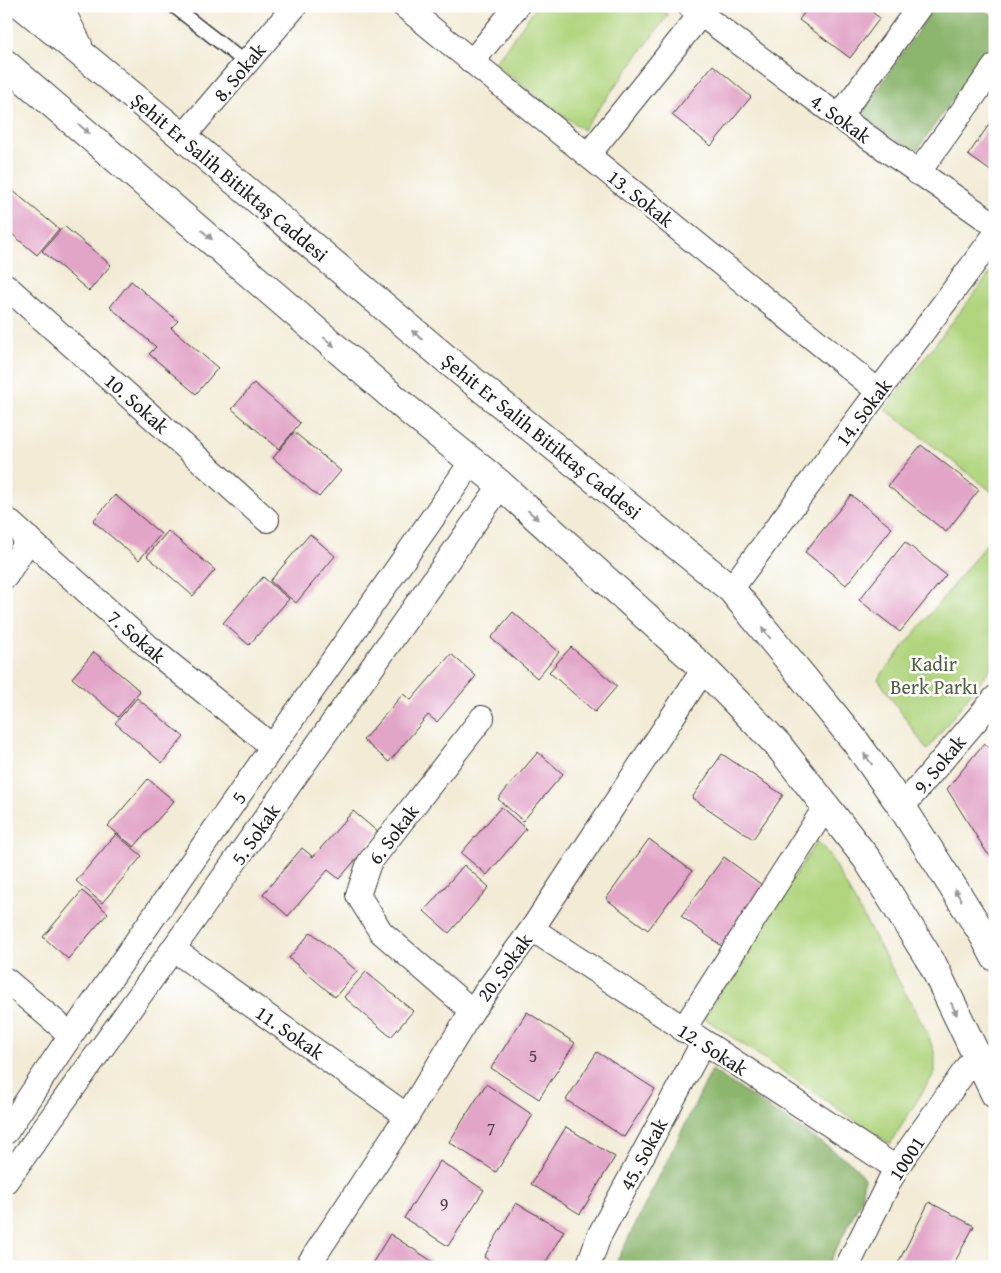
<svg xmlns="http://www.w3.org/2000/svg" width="1001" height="1273" font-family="'Gentium Book Plus',serif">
	<rect width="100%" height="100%" fill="#fff"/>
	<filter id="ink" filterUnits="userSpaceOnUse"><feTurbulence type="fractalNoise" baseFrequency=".02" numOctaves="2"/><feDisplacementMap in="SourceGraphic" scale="10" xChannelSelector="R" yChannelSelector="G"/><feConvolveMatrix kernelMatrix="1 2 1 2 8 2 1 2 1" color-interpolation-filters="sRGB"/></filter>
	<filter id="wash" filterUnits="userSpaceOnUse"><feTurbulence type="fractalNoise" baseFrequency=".0096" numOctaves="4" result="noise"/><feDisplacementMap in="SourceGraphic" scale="20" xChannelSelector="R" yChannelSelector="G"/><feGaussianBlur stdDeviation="1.12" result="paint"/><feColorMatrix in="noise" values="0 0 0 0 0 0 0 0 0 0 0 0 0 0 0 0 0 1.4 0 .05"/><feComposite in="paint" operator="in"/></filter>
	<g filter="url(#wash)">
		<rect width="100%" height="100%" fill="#f2ebd5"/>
		<!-- green -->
		<g fill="#b1d57f" stroke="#66784e">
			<path d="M537,6H657L668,15L583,130L494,64Z"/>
			<path d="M995,267V494L885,409Z"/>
			<path d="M995,533V663L927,750L878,679Z"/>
			<path d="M817,841L828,853L927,1032L935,1055V1072L890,1144L704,1018Z"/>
		</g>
		<!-- forest -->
		<g fill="#8cb66e" stroke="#546945">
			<path d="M935,6H979L995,17V39L915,153L860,115Z"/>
			<path d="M712,1070L853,1164L864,1178L861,1200L827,1267H614Z"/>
		</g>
		<g id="blocks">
			<!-- building -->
			<g fill="#e2a4c7">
				<path d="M809,6H864L880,18L850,58L799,20Z"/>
				<path d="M713,65L751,97L711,146L672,115Z"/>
				<path d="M995,116V174L968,155Z"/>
				<path d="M12,190L59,229L37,255L6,229V197Z"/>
				<path d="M64,226L111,265L89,291L42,251Z"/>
				<path d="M131,281L178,321L171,328L218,368L196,394L149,354L156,347L110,307Z"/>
				<path d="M254,383L300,423L279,449L232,409Z"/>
				<path d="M294,432L341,471L319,497L273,458Z"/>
				<path d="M921,445L979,490L946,532L888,486Z"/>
				<path d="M115,495L161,534L139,560L93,521Z"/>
				<path d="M851,495L892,528L846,585L805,552Z"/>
				<path d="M168,531L215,570L193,596L147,556Z"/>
				<path d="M310,534L335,556L296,603L270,581Z"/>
				<path d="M905,542L946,575L900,632L859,600Z"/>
				<path d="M263,577L289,599L249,645L223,623Z"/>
				<path d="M513,612L559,652L537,678L491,638Z"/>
				<path d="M571,647L617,686L595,712L549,672Z"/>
				<path d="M94,652L140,691L118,717L72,678Z"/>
				<path d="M451,654L476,676L437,722L428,715L389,762L363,740L403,694L411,700Z"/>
				<path d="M137,698L184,737L162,763L115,723Z"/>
				<path d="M984,743L995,753V859L987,853L947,789Z"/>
				<path d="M538,752L563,774L523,821L498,799Z"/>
				<path d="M722,754L783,795L753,839L692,798Z"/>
				<path d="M148,779L174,801L134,847L108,826Z"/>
				<path d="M501,807L526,829L487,875L461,853Z"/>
				<path d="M353,811L379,833L339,879L328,870L288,916L263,894L302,848L313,857Z"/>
				<path d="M116,834L142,856L102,903L76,881Z"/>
				<path d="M649,839L692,871L648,930L606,899Z"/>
				<path d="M724,857L766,888L723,947L681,916Z"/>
				<path d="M464,865L489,887L449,933L424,911Z"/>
				<path d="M82,891L108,913L68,959L43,937Z"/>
				<path d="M311,932L357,971L335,997L289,958Z"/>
				<path d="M366,972L413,1011L391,1037L344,997Z"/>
				<path d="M527,1012L575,1043L539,1099L491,1068Z"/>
				<path d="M597,1052L655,1089L624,1137L566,1100Z"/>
				<path d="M486,1084L533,1115L496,1172L449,1142Z"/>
				<path d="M566,1127L615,1157L580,1214L531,1184Z"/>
				<path d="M440,1161L484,1190L448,1246L404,1218Z"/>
				<path d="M929,1202L974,1226L952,1267H896Z"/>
				<path d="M516,1203L564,1231L543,1267H500L484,1257Z"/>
				<path d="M390,1234L441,1267H370Z"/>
			</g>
		</g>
	</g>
	<g filter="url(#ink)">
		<use href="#blocks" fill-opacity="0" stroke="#3c3b38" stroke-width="1"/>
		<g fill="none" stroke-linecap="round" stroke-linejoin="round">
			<defs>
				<path id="service" d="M173,6L246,63"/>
				<g id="minor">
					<path d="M404,6L878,391"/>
					<path d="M690,6L839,117L995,225"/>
					<path d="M472,62L517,6"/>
					<path d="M839,117L920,6"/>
					<path d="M183,137L295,6"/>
					<path d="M588,155L701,14"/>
					<path d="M918,173L995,66"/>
					<path d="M6,286L267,520"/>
					<path d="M6,519L150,648L273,747"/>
					<path d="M6,576L29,539"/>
					<path d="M731,589L995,235"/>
					<path d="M902,807L995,698"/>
					<path d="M532,929L896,1168"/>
					<path d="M173,949L407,1116"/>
					<path d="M6,980L71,1035"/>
					<path d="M472,1011L381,932L358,895L369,863L482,718"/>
					<path d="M683,1030L826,806"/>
					<path d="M6,1132L71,1035L471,463"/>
					<path d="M6,1181L173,949L501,485"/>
					<path d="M307,1267L407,1116L472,1011L532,929L704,669"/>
					<path d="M588,1267L599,1236L703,1043"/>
					<path d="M847,1267L896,1168L976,1055"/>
				</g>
				<g id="primary">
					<path d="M23,6L183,137L463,373L731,589L855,741L902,807L984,936L995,957"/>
					<path d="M58,6L78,45"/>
					<path d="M6,64L407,409L501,485L704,669L778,745L867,859L933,965L995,1094"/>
				</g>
			</defs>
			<!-- service casing -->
			<use href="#service" stroke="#3c3b38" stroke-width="15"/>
			<!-- minor casing -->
			<use href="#minor" stroke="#3c3b38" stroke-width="26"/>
			<!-- primary casing -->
			<use href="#primary" stroke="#3c3b38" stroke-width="30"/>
			<!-- service -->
			<use href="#service" stroke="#fff" stroke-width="12"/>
			<!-- minor -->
			<use href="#minor" stroke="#fff" stroke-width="24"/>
			<!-- primary -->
			<use href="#primary" stroke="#fff" stroke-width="28"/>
		</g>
		<!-- one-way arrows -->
		<defs><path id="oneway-solid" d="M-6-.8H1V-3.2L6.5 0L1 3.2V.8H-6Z" transform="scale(1.25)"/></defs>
		<g fill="#999">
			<use href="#oneway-solid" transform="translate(84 129) rotate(41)"/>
			<use href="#oneway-solid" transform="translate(207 235) rotate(41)"/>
			<use href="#oneway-solid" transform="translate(417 335) rotate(-140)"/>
			<use href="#oneway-solid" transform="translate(329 342) rotate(41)"/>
			<use href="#oneway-solid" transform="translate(533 515) rotate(42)"/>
			<use href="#oneway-solid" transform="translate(766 633) rotate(-129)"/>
			<use href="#oneway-solid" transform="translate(868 759) rotate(-126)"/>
			<use href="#oneway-solid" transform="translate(958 895) rotate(-122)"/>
			<use href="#oneway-solid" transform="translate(954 1009) rotate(65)"/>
		</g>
	</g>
	<g text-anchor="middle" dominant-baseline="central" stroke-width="5" stroke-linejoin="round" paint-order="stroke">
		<!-- number labels -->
		<g font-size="18" fill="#4e3e47">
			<text x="533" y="1055">5</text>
			<text x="491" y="1128">7</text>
			<text x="444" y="1204">9</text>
		</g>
		<!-- street labels -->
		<g font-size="20" fill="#1c1c1c" stroke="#fff">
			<text transform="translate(239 72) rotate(-50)">8. Sokak</text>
			<text transform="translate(841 118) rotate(36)">4. Sokak</text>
			<text transform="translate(230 177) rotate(40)">Şehit Er Salih Bitiktaş Caddesi</text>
			<text transform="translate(641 198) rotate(39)">13. Sokak</text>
			<text transform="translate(137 403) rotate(42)">10. Sokak</text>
			<text transform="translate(863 412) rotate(-53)">14. Sokak</text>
			<text transform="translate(542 436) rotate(39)">Şehit Er Salih Bitiktaş Caddesi</text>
			<text transform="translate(137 636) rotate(41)">7. Sokak</text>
			<text transform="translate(939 764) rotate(-50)">9. Sokak</text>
			<text transform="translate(238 797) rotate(-55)">5</text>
			<text transform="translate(255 834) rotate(-55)">5. Sokak</text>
			<text transform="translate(393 834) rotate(-53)">6. Sokak</text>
			<text transform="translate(504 967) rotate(-54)">20. Sokak</text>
			<text transform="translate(290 1032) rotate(35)">11. Sokak</text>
			<text transform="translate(713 1049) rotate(33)">12. Sokak</text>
			<text transform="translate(643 1154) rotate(-62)">45. Sokak</text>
			<text transform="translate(906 1158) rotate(-57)">10001</text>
		</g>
		<!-- park labels -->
		<g font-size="20" fill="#505d3f" stroke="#fff">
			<text x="934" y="663">Kadir<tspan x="934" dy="23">Berk Parkı</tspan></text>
		</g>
	</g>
	<!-- margin -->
	<rect width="1001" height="1273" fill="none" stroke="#fff" stroke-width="25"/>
</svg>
